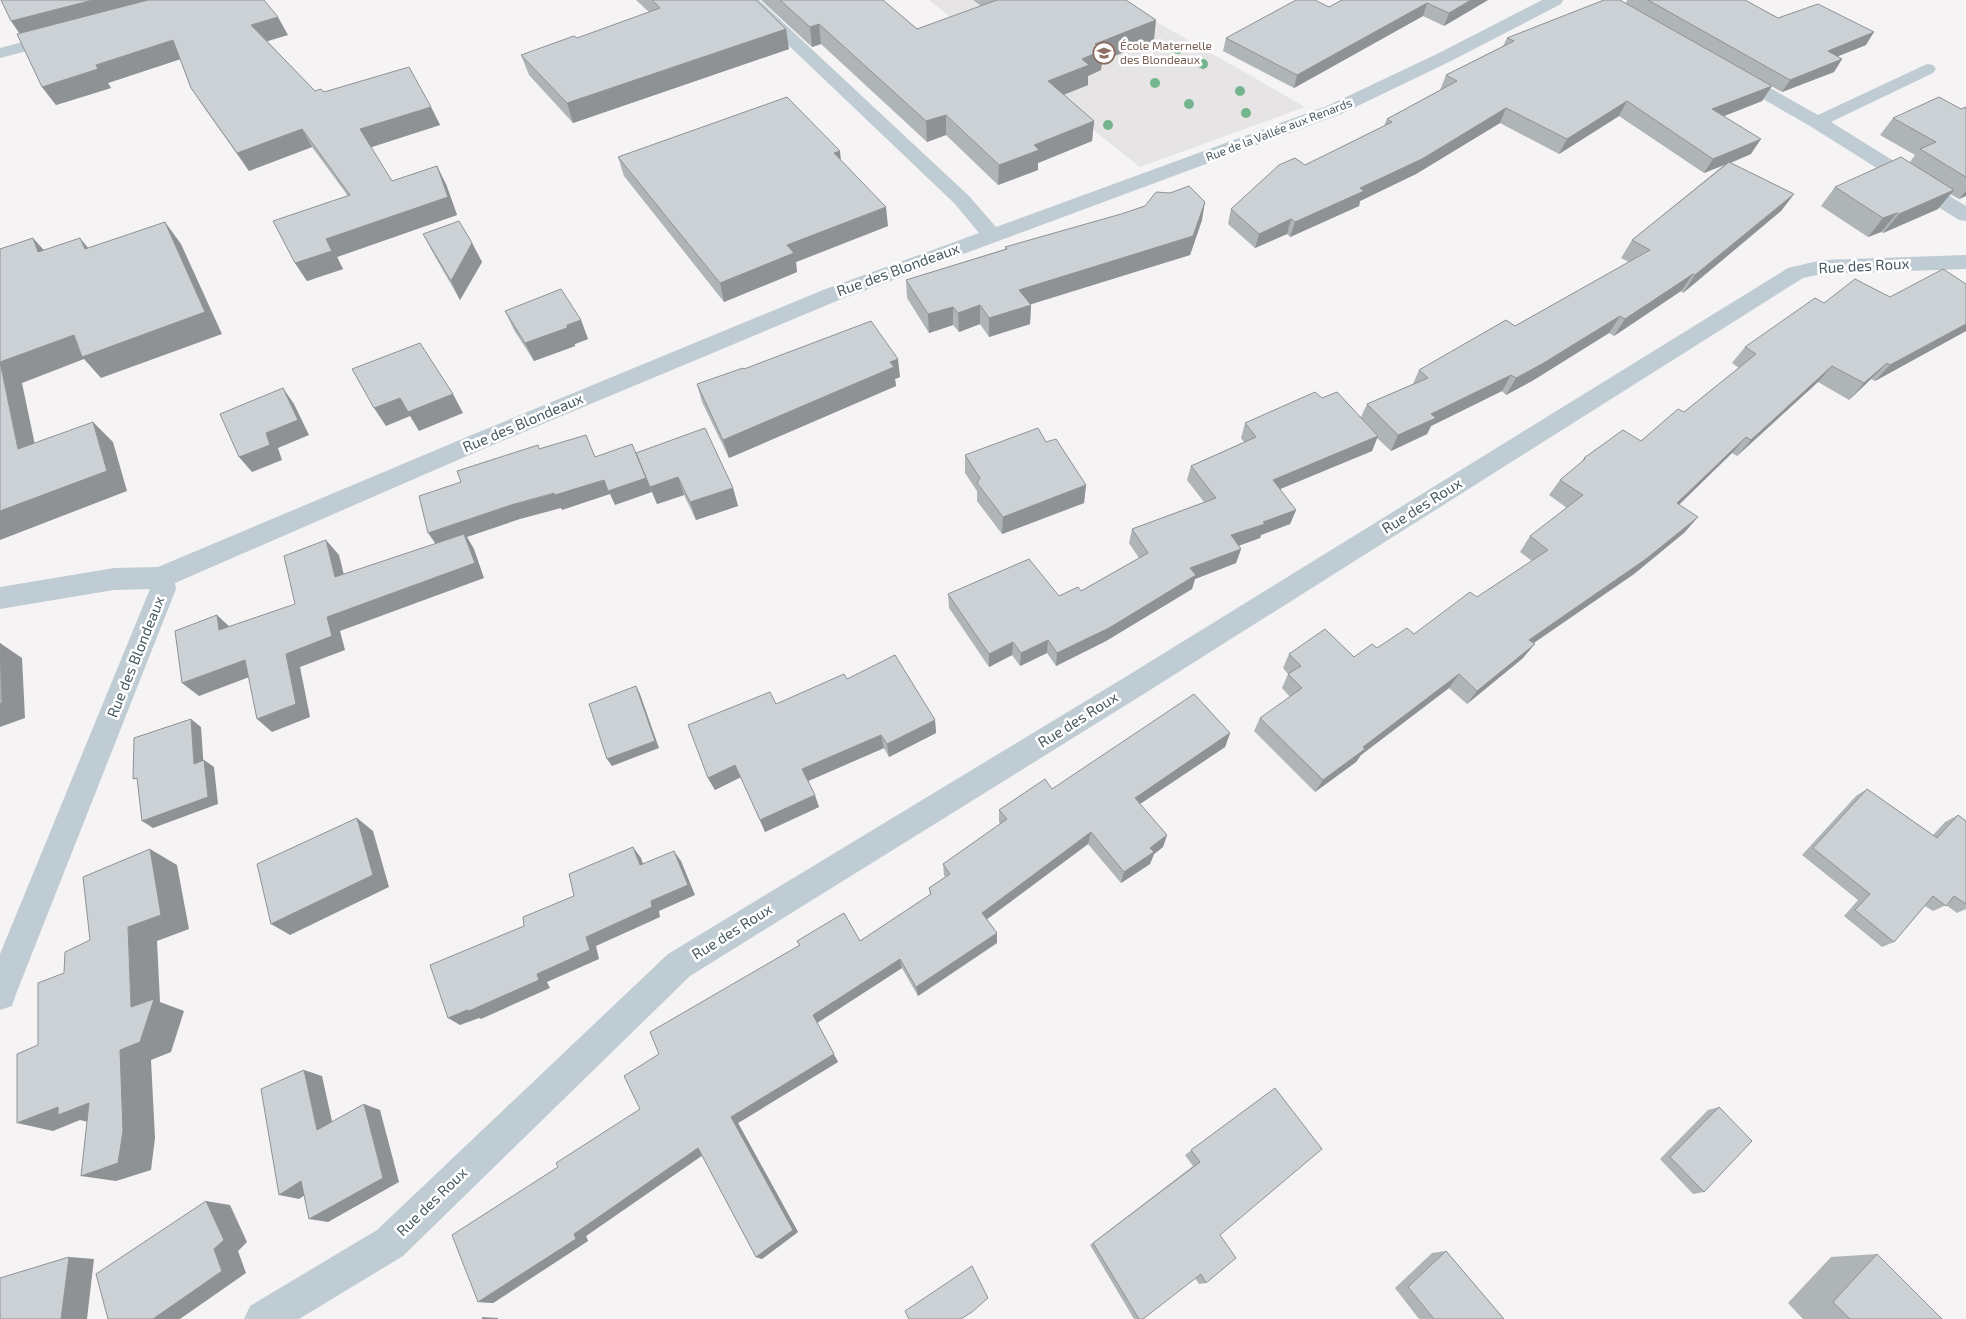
<svg xmlns="http://www.w3.org/2000/svg" width="1966" height="1319" viewBox="0 0 1966 1319" font-family="'Exo 2',sans-serif">
<rect width="100%" height="100%" fill="#f5f3f3"/>
<path fill="#e6e4e5" d="M929,0H1118L1305,107L1140,167Z"/>
<g fill="none" stroke-linecap="round" stroke-linejoin="round">
<path fill="#bfccd3" fill-rule="evenodd" d="M741,0H759L969,196L996,227L1327,106L1437,54L1542,0H1563L1561,4L1449,62L1341,114L839,300L490,446L175,583L176,589L16,994L12,1006L0,1010V954L150,589L114,590L0,609V587L114,568L158,567L474,434L823,290L979,233L955,204Z
M60,32L66,33L69,37L66,41L0,58V48Z
M1927,64L1933,65L1936,69L1933,73L1831,122L1966,206V221L1959,220L1810,126L1728,79L1725,75L1728,71L1734,70L1740,71L1818,115Z
M1966,255V269L1822,274L1803,278L1147,692L690,976L403,1256L299,1319H244L250,1306L377,1230L668,954L1127,676L1788,268L1822,260Z"/>
</g>
<g fill="#75b58d">
<circle cx="1178" cy="49" r="5"/>
<circle cx="1203" cy="64" r="5"/>
<circle cx="1155" cy="83" r="5"/>
<circle cx="1240" cy="91" r="5"/>
<circle cx="1189" cy="104" r="5"/>
<circle cx="1246" cy="113" r="5"/>
<circle cx="1108" cy="125" r="5"/>
</g>
<path fill="#afb4b7" d="M636,0H756L789,49L573,123L529,75L521,55L577,38L649,12Z
M761,0H883L917,29L981,6L973,0H1126L1154,40L1102,61L1101,70L1088,76V85L1064,95L1094,121L1092,141L1038,163V170L998,185L946,135L927,142L821,44L812,47Z
M1342,0H1488L1444,26L1423,16L1294,88L1223,51L1226,38L1329,7Z
M1627,0H1745L1778,18L1866,45L1837,56L1842,59L1834,72L1782,92L1771,86L1762,101L1724,116L1751,154L1731,163L1794,194L1781,211L1683,293L1681,291L1614,336L1609,333L1532,381L1506,395L1502,391L1431,426L1427,434L1391,451L1377,438L1372,451L1280,489L1296,510L1290,524L1261,535L1260,538L1238,546L1241,549L1236,563L1195,579L1192,589L1106,641L1056,666L1047,653L1020,666L1012,655L989,667L949,608L948,594L1059,596L1081,591L1139,558L1129,543L1132,529L1204,502L1187,480L1191,466L1244,442L1241,438L1245,423L1322,398L1361,417L1367,404L1413,384L1419,370L1515,326L1629,262L1621,258L1632,240L1724,165L1704,173L1619,116L1559,154L1500,123L1416,174L1360,201L1359,206L1290,237L1287,234L1255,248L1228,224L1231,209L1305,165L1384,126L1387,119L1440,90L1446,75L1503,46L1507,38L1626,3Z
M288,35L267,41L315,91L324,92L431,107L440,125L370,147L392,181L446,184L457,215L337,257L343,269L307,281L295,263L348,196L312,147L249,171L203,106L191,88L180,59L108,83L111,88L56,105L42,87Z
M1966,107V196L1959,199L1950,194L1938,209L1883,233L1881,232L1868,237L1821,206L1835,187L1910,162L1915,155L1880,135L1893,118L1961,109Z
M618,157L841,161L888,226L796,262L797,272L724,302L624,176Z
M1202,220L1190,255L1030,304L1031,305L1030,324L989,337L980,324L959,332L953,325L929,333L907,298L906,280L1005,249V247Z
M423,234L472,243L482,262L460,300L433,253Z
M1966,284V331L1875,381L1871,379L1849,400L1818,382L1737,456L1732,453L1679,505L1685,532L1634,574L1533,643L1523,658L1467,704L1449,688L1361,755L1356,762L1315,792L1254,731L1260,718L1290,697L1282,688L1288,674L1283,668L1289,654L1354,657L1377,648L1414,634L1477,597L1532,561L1520,552L1530,536L1567,508L1549,495L1560,480L1581,463L1584,458L1641,441L1684,412L1739,368L1732,363L1745,347L1824,303L1890,297Z
M505,311L581,320L588,339L575,344V346L534,361L514,330Z
M744,369L900,377L895,379L896,386L729,458L702,402L697,384Z
M1046,442L1086,485L1084,503L1002,534L977,501V491L965,473V455Z
M636,453L733,488L738,506L696,520L684,495L657,504Z
M847,679L935,720L936,733L889,757L884,748L808,781L819,807L765,832L741,777L715,790L708,778L776,704Z
M1230,733L1225,747L1140,804L1167,835L1163,847L1154,854L1150,864L1121,883L1088,844L987,919L997,943L918,996L902,968L817,1023L838,1062L738,1123L798,1232L762,1259L756,1257L702,1155L586,1236L588,1241L493,1303L478,1302L558,1167L640,1109L659,1054L799,945L797,941H860L930,895L929,888L945,877L944,875L943,864L1000,824L999,822V810L1052,789Z
M1867,789L1933,835L1945,822L1958,815L1966,821V909L1957,913L1946,905L1933,911L1925,906L1894,942L1882,947L1844,916L1858,900L1802,855L1856,796Z
M1275,1088L1220,1235L1206,1283L1199,1284L1195,1278L1143,1319H1134L1090,1245L1193,1166L1185,1155Z
M1719,1107L1704,1192L1693,1194L1660,1159L1708,1110Z
M1446,1251L1504,1319H1419L1395,1288L1432,1253Z
M1877,1254L1942,1319H1803L1788,1303L1831,1257Z"/>
<path fill="#8f9295" d="M93,0H173L24,40L11,21Z
M1471,0H1488L1444,26L1449,13Z
M1427,3L1423,16L1294,88L1297,75Z
M278,17L288,35L261,43L251,25Z
M1156,20L1154,40L1102,61L1101,70L1088,76V85L1047,101L1048,81L1082,59L1095,44Z
M819,24L821,44L812,47L810,27Z
M786,29L789,49L573,123L567,103Z
M1874,32L1866,45L1819,64L1828,51Z
M173,40L184,58L108,83L111,88L56,105L42,87L96,65Z
M1842,59L1834,72L1782,92L1790,80Z
M1772,86L1762,101L1704,124L1712,109Z
M1627,101L1619,116L1559,154L1567,139Z
M431,107L440,125L369,148L360,129Z
M1506,108L1500,123L1416,174L1360,201L1359,206L1290,237L1295,222L1360,188Z
M946,115V135L927,142L926,121Z
M1094,121L1092,141L1038,163V170L998,185L999,165L1034,145Z
M302,129L312,147L249,171L237,153Z
M1761,139L1751,154L1704,173L1713,159Z
M840,151L842,171L834,153Z
M437,166L446,184L457,215L337,257L343,269L307,281L295,263L326,239Z
M1954,190L1938,209L1883,233L1899,214Z
M1966,191V196L1959,199Z
M1794,194L1781,211L1683,293L1695,275Z
M1205,202L1202,220L1190,255L1019,308V290Z
M886,207L888,226L796,262L797,272L724,302L720,283L787,245Z
M1897,213L1881,232L1868,237L1883,218Z
M1291,219L1287,234L1255,248L1259,234Z
M165,222L181,244L222,334L101,378L84,359L22,383L40,469L18,449L0,362Z
M33,238L52,259L38,252Z
M80,238L98,260L85,249Z
M472,243L482,262L460,300L451,281Z
M1693,274L1681,291L1614,336L1625,319Z
M980,305V324L959,332L958,313Z
M1031,305L1030,324L989,337V318Z
M953,307V325L929,333L928,314Z
M1620,316L1609,333L1532,381L1506,395L1516,378Z
M581,320L588,339L575,344V346L534,361L525,343Z
M1966,324V331L1875,381L1890,365Z
M898,359L900,377L895,379L896,386L729,458L723,440L890,362Z
M1887,363L1871,379L1849,400L1864,383Z
M1832,366L1818,382L1737,456L1751,440Z
M1511,375L1502,391L1431,426L1427,434L1391,451L1398,435L1431,414Z
M283,388L294,404L309,435L278,448L282,460L252,472L239,457L266,433Z
M453,394L463,413L419,431L410,416L386,426L374,408L400,398Z
M93,422L113,442L127,491L0,540V511Z
M1378,436L1372,451L1268,494L1273,480Z
M1746,437L1732,453L1664,519L1677,503Z
M678,477L684,495L657,504L650,487Z
M646,478L652,492L615,505L610,494L562,510L561,508L520,519L467,537L474,549L484,578L340,631L345,650L300,667L310,717L272,732L257,719L286,654L327,617L438,547L428,533L511,505L604,480Z
M1086,485L1084,503L1002,534L1003,517Z
M733,488L738,506L696,520L690,502Z
M1296,510L1290,524L1261,535L1260,538L1227,550L1231,535L1263,522Z
M1698,517L1685,532L1634,574L1518,654L1529,640Z
M326,540L339,555L348,591L335,577Z
M1241,549L1236,563L1195,579L1192,589L1106,641L1056,666L1057,653L1190,568Z
M217,615L232,629L219,630Z
M1048,640L1047,653L1020,666L1021,653Z
M1013,642L1012,655L989,667V654Z
M0,643L22,658L25,718L0,727Z
M1535,644L1523,658L1467,704L1477,691Z
M245,660L260,673L199,696L182,683Z
M1459,674L1449,688L1361,755L1356,762L1315,792L1323,780L1363,747Z
M636,686L640,694L659,748L612,766L607,759Z
M191,719L201,727L204,771L194,764Z
M935,720L936,733L889,757L887,744Z
M1230,733L1225,747L1131,810L1135,798Z
M881,735L884,748L806,782L802,769Z
M204,760L214,767L218,804L153,828L142,821Z
M735,765L741,777L715,790L708,778Z
M815,795L819,807L765,832L760,820Z
M357,818L373,831L389,887L290,935L271,924Z
M1091,832L1088,844L982,923V913Z
M1167,835L1163,847L1154,854L1150,864L1121,883L1124,872L1150,848Z
M633,847L641,858L647,875L640,865Z
M150,849L177,865L189,929L157,941L160,1002L184,1011L171,1052L151,1060L155,1138L151,1170L116,1181L81,1176L120,1050L131,1007L128,927Z
M674,851L681,861L695,895L659,911L660,917L596,946L599,959L547,982L550,988L481,1019L479,1018L460,1025L448,1018L537,974L586,937L651,901Z
M997,933V943L918,996L916,987Z
M900,959L902,968L817,1023L838,1062L738,1123L798,1232L762,1259L756,1257L731,1117L813,1015Z
M304,1070L322,1076L335,1135L317,1130Z
M89,1103L93,1123L80,1120L53,1131L17,1123L58,1107Z
M364,1104L380,1110L399,1182L328,1222L309,1219Z
M698,1148L706,1153L586,1236L588,1241L493,1303L478,1302L574,1234Z
M301,1181L320,1185L299,1199L279,1195Z
M206,1201L230,1205L247,1242L238,1251L246,1273L180,1319H153L214,1249Z
M69,1257L94,1259L87,1319H61Z
M482,1317L498,1318V1319H482Z"/>
<path fill="#ccd1d5" stroke="#8f9295" d="M1,0H93L11,21Z
M148,0H264L278,17L251,25L315,91L321,89L324,92L409,67L431,107L360,129L392,181L437,166L448,197L326,239L332,251L295,263L273,221L350,195L302,129L237,153L191,88L173,40L96,65L98,69L42,87L17,34Z
M652,0H756L786,29L567,103L521,55L574,36L577,38L660,8Z
M780,0H883L917,29L997,0H1126L1156,20L1095,44L1103,50L1082,59L1089,65L1048,81L1094,121L1034,145L1039,150L999,165L946,115L926,121L819,24L810,27Z
M1296,0H1315L1329,7L1342,0H1471L1449,13L1427,3L1297,75L1226,38Z
M1604,0H1620L1772,86L1712,109L1761,139L1713,159L1627,101L1567,139L1506,108L1422,159L1360,188L1364,191L1295,222L1291,219L1259,234L1231,209L1279,165L1295,158L1305,165L1392,122L1387,119L1457,81L1446,75L1514,41L1507,38Z
M1648,0H1745L1778,18L1818,4L1874,32L1828,51L1842,59L1790,80Z
M787,97L840,151L834,153L886,207L787,245L794,253L720,283L618,157Z
M1939,97L1961,109L1966,107V177L1920,149L1936,142L1893,118Z
M1901,157L1954,190L1899,214L1897,213L1883,218L1835,187Z
M1729,162L1794,194L1695,275L1693,274L1625,319L1620,316L1542,364L1516,378L1511,375L1431,414L1436,418L1398,435L1367,404L1428,378L1419,370L1506,320L1515,326L1650,250L1632,240Z
M1189,186L1205,202L1193,236L1019,290L1031,305L989,318L980,305L958,313L953,307L928,314L906,280L1007,249L1005,247L1121,214L1145,206L1156,192L1170,193Z
M459,221L472,243L451,281L423,234Z
M165,222L205,312L82,357L74,335L0,362L18,449L93,422L107,471L0,511V249L33,238L38,252L80,238L85,249Z
M1943,269L1966,284V324L1890,365L1887,363L1864,383L1832,366L1751,440L1746,437L1677,503L1698,517L1646,559L1529,640L1535,644L1477,691L1459,674L1363,747L1365,749L1323,780L1260,718L1302,688L1288,674L1301,666L1289,654L1325,629L1354,657L1372,644L1377,648L1407,628L1414,634L1470,592L1477,597L1548,550L1530,536L1583,495L1560,480L1585,459L1584,458L1623,430L1641,441L1678,409L1684,412L1756,354L1745,347L1815,298L1824,303L1855,279L1890,297Z
M561,289L581,320L567,325V328L525,343L505,311Z
M871,321L898,359L890,362L894,367L723,440L697,384L743,368L744,369Z
M420,343L453,394L408,412L400,398L374,408L352,369Z
M283,388L298,420L266,433L270,445L239,457L220,414Z
M1315,392L1322,398L1337,392L1378,436L1273,480L1296,510L1263,522L1265,524L1231,535L1241,549L1190,568L1196,575L1109,628L1057,653L1048,640L1021,653L1013,642L989,654L948,594L1029,559L1059,596L1078,587L1081,591L1148,553L1132,529L1216,498L1191,466L1256,437L1245,423Z
M705,428L733,488L690,502L678,477L650,487L636,453Z
M1038,428L1046,442L1056,439L1086,485L1003,517L977,483L980,478L965,455Z
M586,435L595,457L632,444L646,478L608,491L604,480L555,495L554,493L511,505L428,533L419,496L461,482L457,471L538,445L539,449Z
M464,534L475,563L327,617L332,636L286,654L296,704L257,719L245,660L182,683L175,631L217,615L219,630L295,604L284,556L326,540L335,577Z
M0,643L2,703L0,704Z
M895,655L935,720L887,744L881,735L802,769L815,795L760,820L735,765L708,778L688,725L770,692L776,704L844,674L847,679Z
M636,686L655,741L607,759L589,704Z
M1194,694L1230,733L1135,798L1167,835L1150,848L1154,852L1124,872L1091,832L982,913L997,933L916,987L900,959L813,1015L834,1054L731,1117L793,1230L756,1257L698,1148L574,1234L576,1239L478,1302L452,1235L558,1167L556,1163L640,1109L624,1076L659,1054L650,1032L800,945L797,941L844,913L860,941L931,894L929,888L950,874L943,864L1007,819L999,810L1045,779L1052,789Z
M191,719L194,764L204,760L208,797L142,821L137,778L133,779L134,738Z
M1867,789L1937,838L1958,815L1966,821V904L1954,896L1946,906L1933,896L1894,942L1855,910L1870,894L1813,848Z
M357,818L373,875L271,924L257,864Z
M633,847L640,865L674,851L688,885L651,901L652,907L586,937L590,950L537,974L539,980L469,1011L467,1010L448,1018L430,965L524,926L523,917L574,896L569,874Z
M150,849L161,915L128,927L131,1007L154,999L140,1042L120,1050L123,1131L118,1163L81,1176L89,1103L58,1115V1107L17,1123V1054L38,1045V983L64,973L65,952L90,940L83,877Z
M304,1070L317,1130L364,1104L383,1178L309,1219L301,1181L279,1195L261,1089Z
M1275,1088L1322,1149L1220,1235L1236,1258L1206,1283L1201,1274L1143,1319H1139L1093,1243L1200,1162L1191,1150Z
M1719,1107L1752,1141L1704,1192L1670,1157Z
M206,1201L224,1240L214,1249L222,1271L153,1319H108L96,1274Z
M1446,1251L1504,1319H1434L1408,1287Z
M1877,1254L1942,1319H1850L1833,1302Z
M69,1257L61,1319H0V1278Z
M972,1266L988,1298L972,1312L961,1319H909L905,1311Z"/>
<defs>
<g id="school-ring" transform="scale(1.125)"><circle r="9.5" fill="#fff" stroke="#8d6e63" stroke-width="1.5"/><path d="M0-5L7-2L0 1L-7-2ZM-4 1L0 2.5L4 1V4Q0 6-4 4Z" fill="#8d6e63"/></g>
</defs>
<g fill-rule="evenodd">
<use href="#school-ring" x="1104" y="53"/>
</g>
<g text-anchor="middle" stroke-width="5" stroke-linejoin="round" paint-order="stroke">
<g font-size="12" fill="#785e54" stroke="#fff" text-anchor="start">
<text x="1120" y="50">École Maternelle<tspan x="1120" dy="14">des Blondeaux</tspan></text>
</g>
<g font-size="12" fill="#485a63" stroke="#fff">
<text transform="translate(1279 130) rotate(-21)" y="4">Rue de la Vallée aux Renards</text>
</g>
<g font-size="15" fill="#485a63" stroke="#fff">
<text transform="translate(1864 266) rotate(-3)" y="5">Rue des Roux</text>
<text transform="translate(898 270) rotate(-20)" y="5">Rue des Blondeaux</text>
<text transform="translate(523 423) rotate(-23)" y="5">Rue des Blondeaux</text>
<text transform="translate(1422 506) rotate(-32)" y="5">Rue des Roux</text>
<text transform="translate(136 657) rotate(-68)" y="5">Rue des Blondeaux</text>
<text transform="translate(1078 720) rotate(-32)" y="5">Rue des Roux</text>
<text transform="translate(732 932) rotate(-32)" y="5">Rue des Roux</text>
<text transform="translate(432 1202) rotate(-44)" y="5">Rue des Roux</text>
</g>
</g>
</svg>
